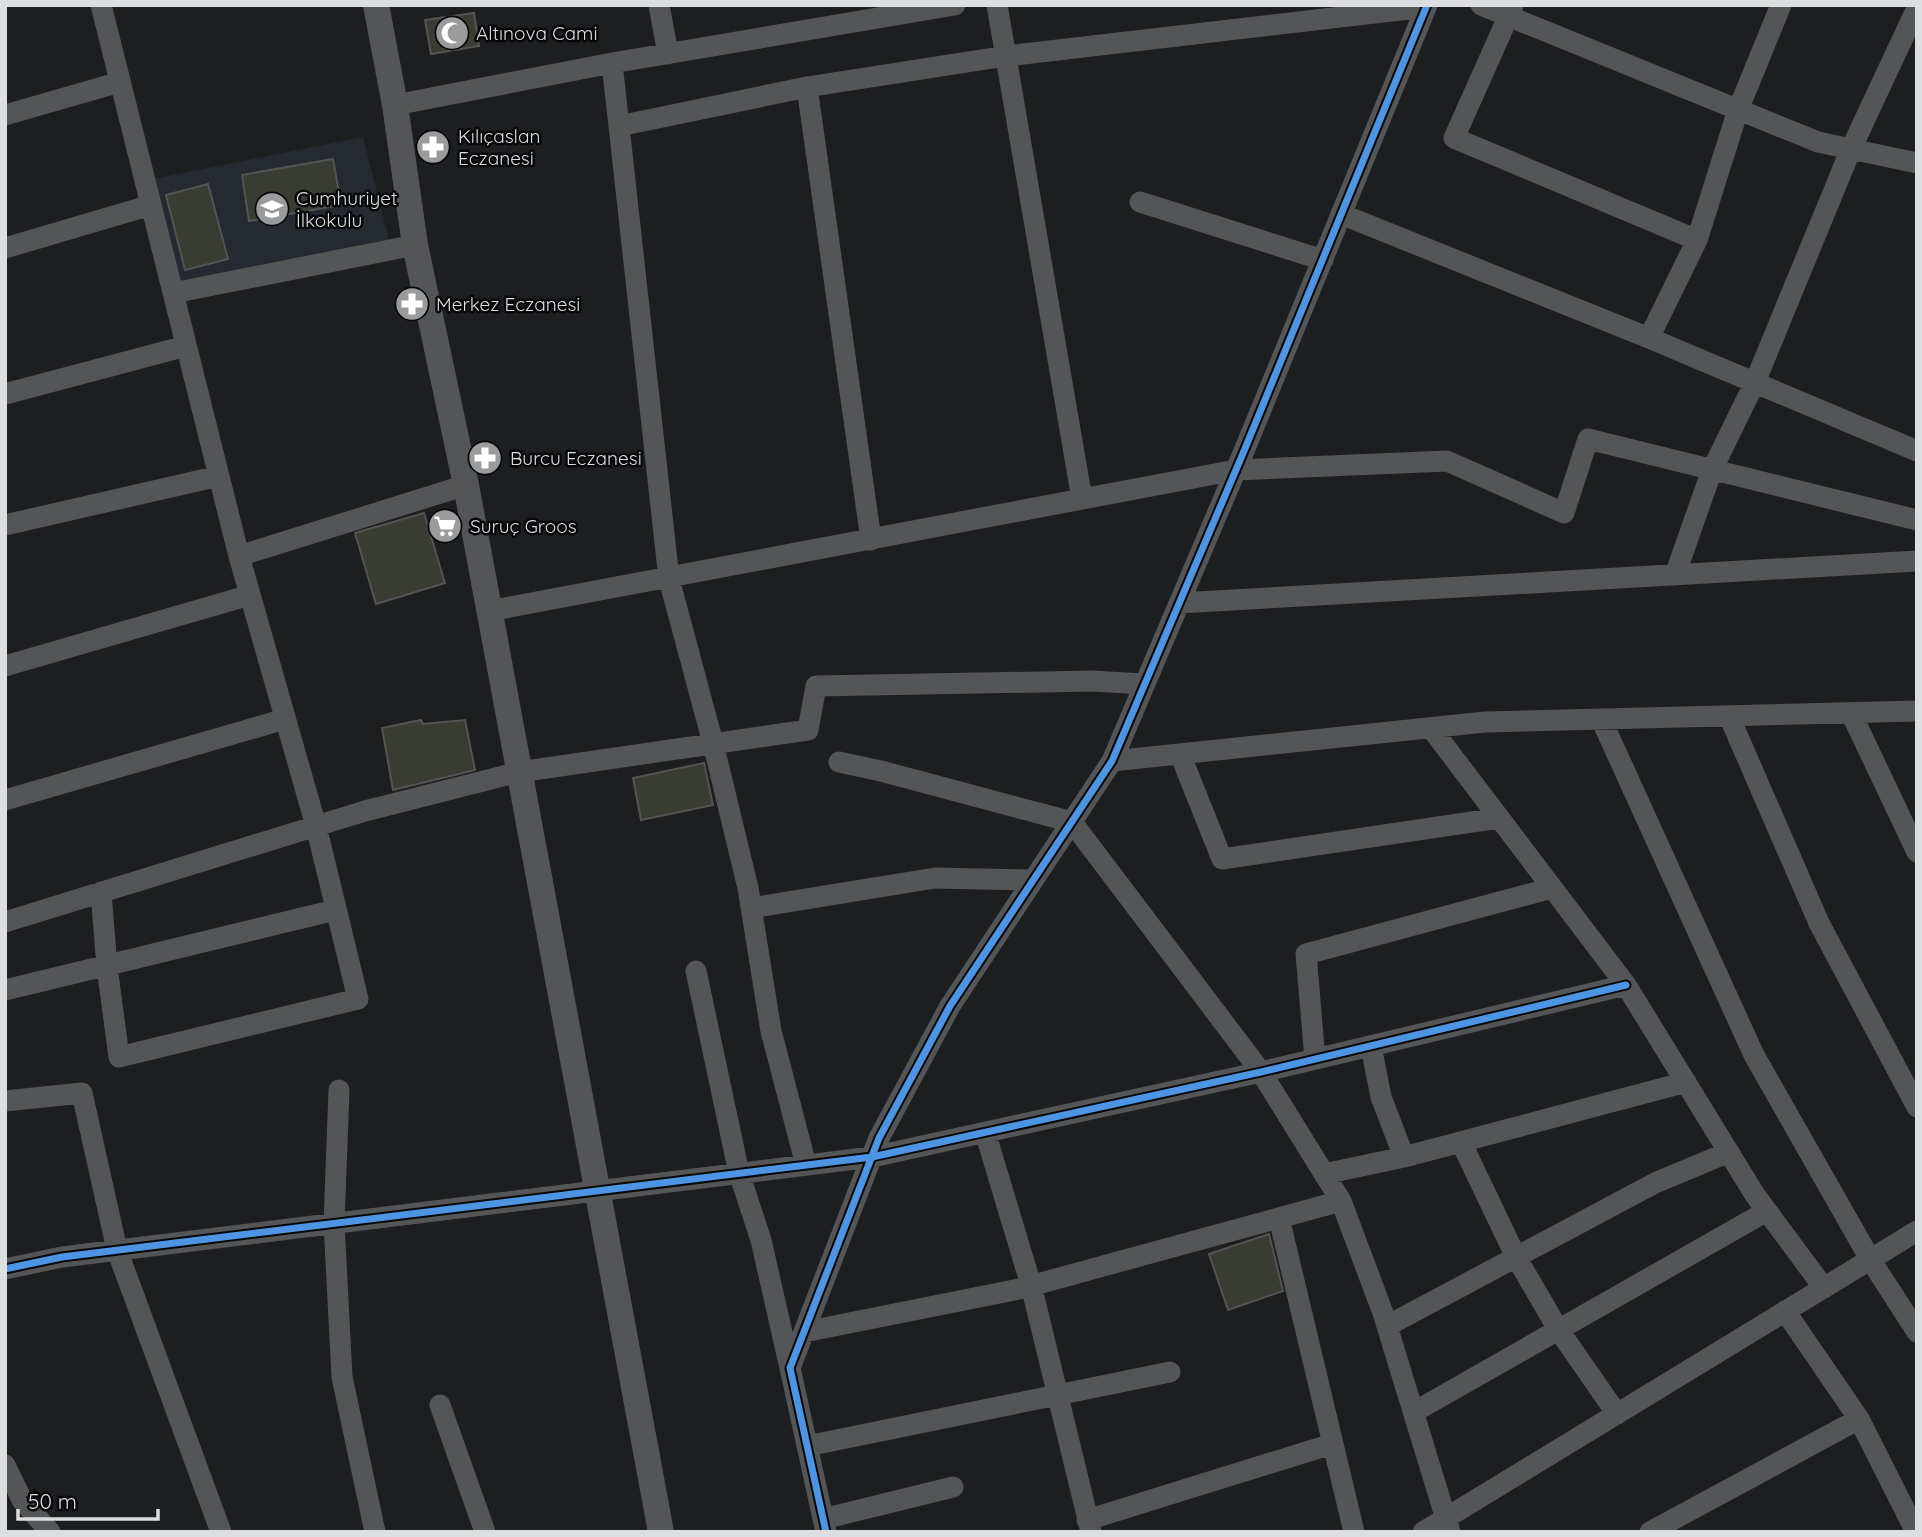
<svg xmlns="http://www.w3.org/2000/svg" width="1922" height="1537" viewBox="0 0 1922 1537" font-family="Quicksand,sans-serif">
<rect width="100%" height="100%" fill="#1d1e20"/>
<path fill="#252a30" d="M363,137L389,240L182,284L153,179Z"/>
<path fill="#393c32" stroke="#535454" stroke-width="2" d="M474,13L479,46L431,54L425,20Z
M333,159L341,205L249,221L242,175Z
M208,184L228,259L185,270L166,195Z
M424,513L445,583L376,604L355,533Z
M421,720L423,724L465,720L475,770L393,790L382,728Z
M704,763L713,805L641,820L633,778Z
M1269,1234L1283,1291L1228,1310L1209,1254Z"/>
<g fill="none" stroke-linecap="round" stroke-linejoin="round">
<path stroke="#545556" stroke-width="21" d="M101,5L239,556L316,826L358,999L119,1057L107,967L101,892
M659,5L668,54
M997,5L1082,499
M1481,5L1818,142L1917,163
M1513,6L1454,138L1697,240
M612,63L669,579L713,743L748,888L771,1031L806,1165
M807,87L871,540
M395,105L612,63L955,5
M5,115L120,82
M619,126L807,87L1006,56L1426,7
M1140,202L1323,260
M1341,214L1649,338L1917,451
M5,248L151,205
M173,293L415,245
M1649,338L1697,240L1738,110L1781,5
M5,394L186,346
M5,525L219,476
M239,556L466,485
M1675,575L1712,470L1755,382L1851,149L1917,8
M1179,603L1917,561
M489,611L1236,470L1447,461L1564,513L1588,439L1917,520
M5,666L250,595
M1851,713L1917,852
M1729,716L1819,923L1917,1107
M1601,719L1754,1055L1870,1259L1917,1332
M1431,728L1626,985L1755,1195L1824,1288
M1180,754L1222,859L1499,818
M1112,761L1485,722L1917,711
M839,762L881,771L1072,822L1261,1072L1341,1201L1383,1313L1450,1532
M5,800L285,719
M751,908L935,878L1033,880
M5,922L365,811L519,772L808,730L816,686L1092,681L1144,684
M696,971L739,1173L761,1240L790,1368
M5,990L335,910
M1371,1046L1381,1097L1404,1157
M1315,1059L1306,954L1552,888
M339,1090L334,1223L342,1377L375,1532
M5,1101L82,1093L117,1250L221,1532
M985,1132L1031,1285L1091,1532
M1461,1142L1516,1257L1558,1329L1617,1414
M1324,1174L1404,1157L1686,1082
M1279,1218L1354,1532
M5,1269L62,1257L872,1157L1261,1072L1626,985
M1785,1311L1859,1419L1916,1532
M1387,1326L1655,1183L1729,1152
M804,1332L1019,1289L1341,1201
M440,1405L485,1532
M1414,1412L1767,1211
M807,1446L1170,1372
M5,1465L22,1500L50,1532
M823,1519L953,1487
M1087,1520L1332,1444
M826,1532L790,1368L879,1138L950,1006L1112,761L1244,451L1427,5
M1423,1532L1917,1231
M1650,1532L1859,1419"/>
<path stroke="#545557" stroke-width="26" d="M376,5L395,105L415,245L466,485L661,1532"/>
<g stroke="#070809" stroke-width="11">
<path id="cycleway" d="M5,1269L62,1257L872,1157L1261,1072L1626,985
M826,1532L790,1368L879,1138L950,1006L1112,761L1244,451L1427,5"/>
</g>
<use href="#cycleway" stroke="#4d94e3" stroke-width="7"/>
</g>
<defs>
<g id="mosque-disc" transform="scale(1.75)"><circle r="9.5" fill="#9a9b9d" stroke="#070809"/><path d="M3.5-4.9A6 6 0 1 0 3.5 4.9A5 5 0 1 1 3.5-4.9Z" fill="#fff"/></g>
<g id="pharmacy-disc" transform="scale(1.75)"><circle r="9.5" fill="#9a9b9d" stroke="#070809"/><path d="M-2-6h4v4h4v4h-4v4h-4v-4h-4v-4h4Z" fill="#fff"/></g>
<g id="school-disc" transform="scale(1.75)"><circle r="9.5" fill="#9a9b9d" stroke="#070809"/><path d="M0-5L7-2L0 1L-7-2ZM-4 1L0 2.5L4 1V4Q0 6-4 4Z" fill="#fff"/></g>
<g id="supermarket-disc" transform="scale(1.75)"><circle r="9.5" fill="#9a9b9d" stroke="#070809"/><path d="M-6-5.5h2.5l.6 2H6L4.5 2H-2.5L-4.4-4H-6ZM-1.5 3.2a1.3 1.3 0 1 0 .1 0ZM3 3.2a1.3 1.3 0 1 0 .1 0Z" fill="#fff"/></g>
</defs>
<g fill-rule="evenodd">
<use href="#mosque-disc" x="452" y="33"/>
<use href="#pharmacy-disc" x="433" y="147"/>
<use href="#school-disc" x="272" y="209"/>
<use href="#pharmacy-disc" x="412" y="304"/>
<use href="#pharmacy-disc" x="485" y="458"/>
<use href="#supermarket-disc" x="445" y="526"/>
</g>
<g text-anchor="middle" stroke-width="5" stroke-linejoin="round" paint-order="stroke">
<g font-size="19" fill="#dddee0" stroke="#070809" text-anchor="start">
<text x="476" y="40">Altınova Cami</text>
<text x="458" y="143">Kılıçaslan<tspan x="458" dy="22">Eczanesi</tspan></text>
<text x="296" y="205">Cumhuriyet<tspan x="296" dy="22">İlkokulu</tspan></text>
<text x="436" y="311">Merkez Eczanesi</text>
<text x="510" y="465">Burcu Eczanesi</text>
<text x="470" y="533">Suruç Groos</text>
</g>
</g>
<rect width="1922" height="1537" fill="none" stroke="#dddee0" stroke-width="14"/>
<path d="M18 1509v10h140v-10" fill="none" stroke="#dddee0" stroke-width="3.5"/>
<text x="28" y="1509" font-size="21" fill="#dddee0" stroke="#070809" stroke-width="5" paint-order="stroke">50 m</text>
</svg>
